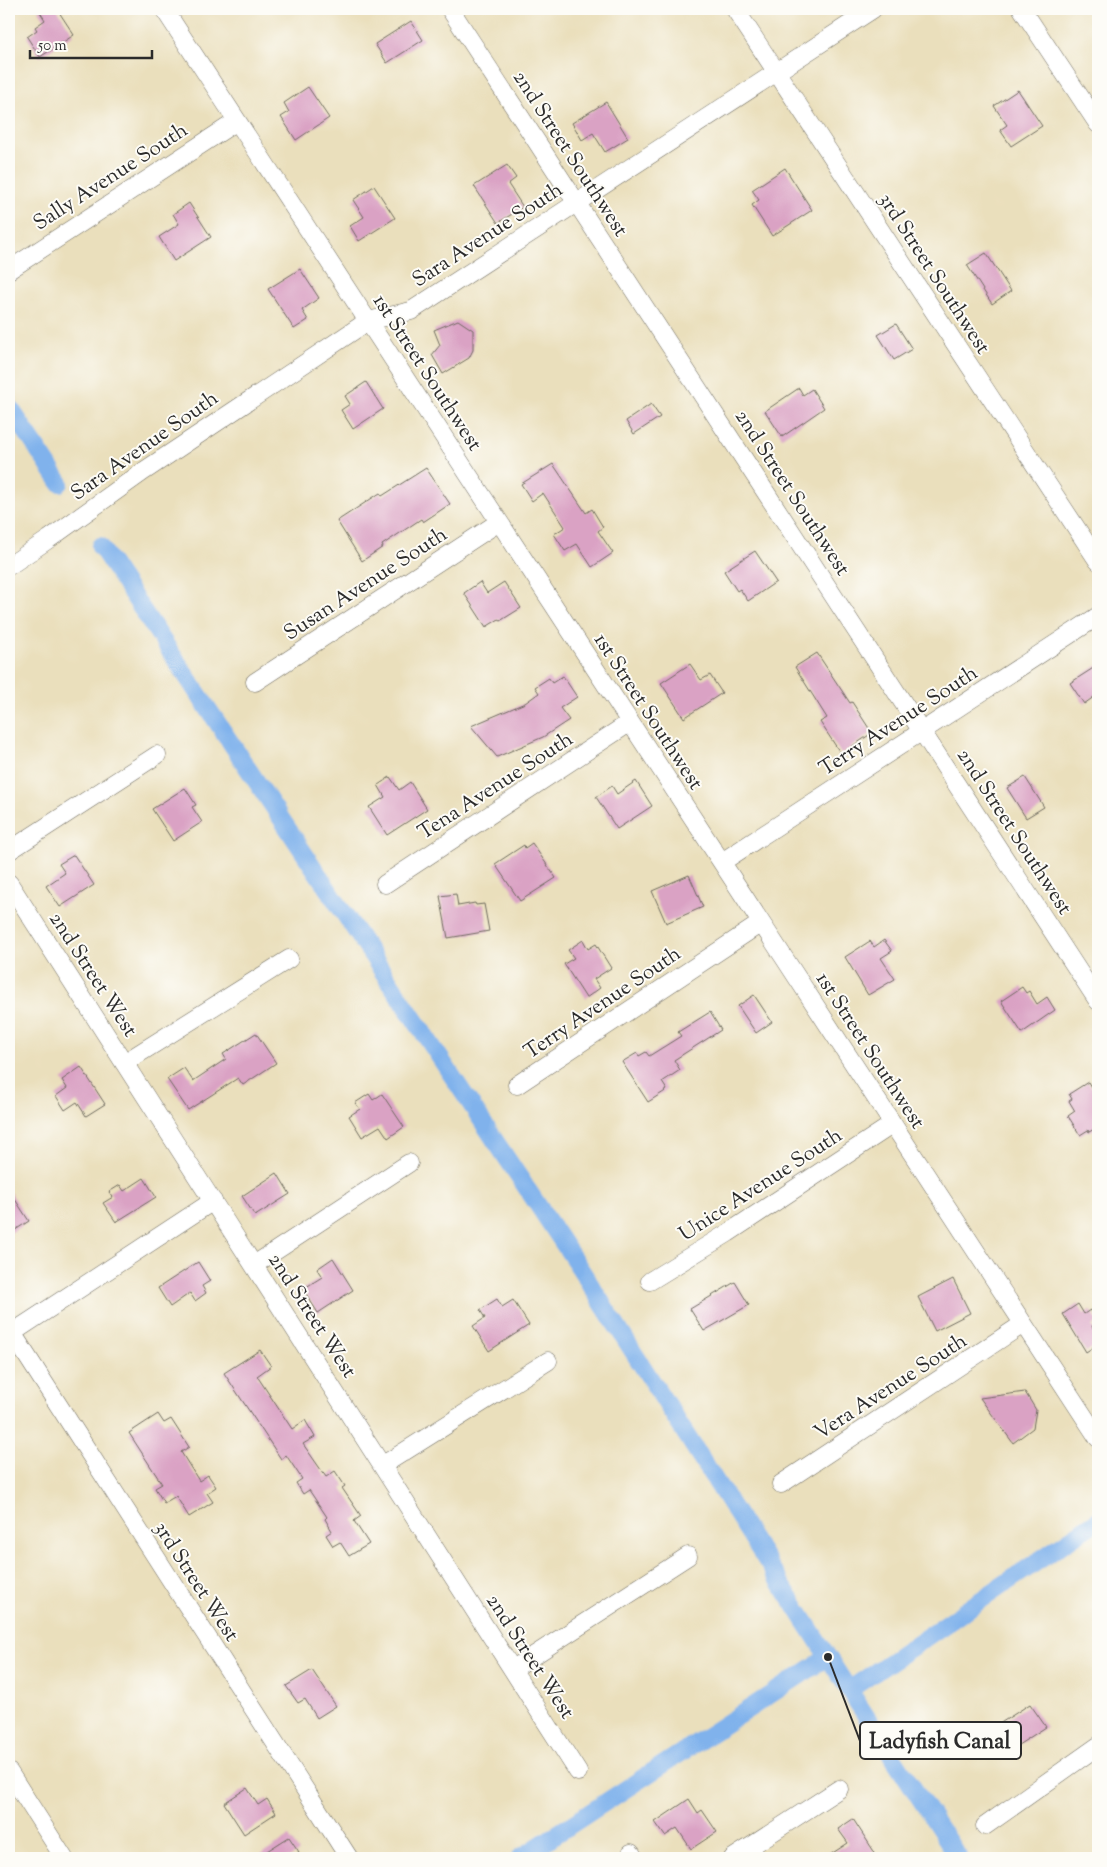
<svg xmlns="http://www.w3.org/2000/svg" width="1107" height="1867" viewBox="0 0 1107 1867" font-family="'Sorts Mill Goudy',serif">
<rect width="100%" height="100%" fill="#fdfcf7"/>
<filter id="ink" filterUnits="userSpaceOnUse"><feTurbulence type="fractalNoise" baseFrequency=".02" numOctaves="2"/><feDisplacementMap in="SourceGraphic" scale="10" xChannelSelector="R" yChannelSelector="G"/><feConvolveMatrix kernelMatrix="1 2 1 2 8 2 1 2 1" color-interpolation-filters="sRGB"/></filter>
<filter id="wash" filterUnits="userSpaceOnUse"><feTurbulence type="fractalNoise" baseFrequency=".0096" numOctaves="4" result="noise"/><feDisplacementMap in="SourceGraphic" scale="20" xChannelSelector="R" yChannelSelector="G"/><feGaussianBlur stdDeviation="1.12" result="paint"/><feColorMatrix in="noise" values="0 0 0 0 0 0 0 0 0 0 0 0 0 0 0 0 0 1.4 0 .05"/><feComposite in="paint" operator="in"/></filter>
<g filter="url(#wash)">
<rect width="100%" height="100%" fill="#eadfbc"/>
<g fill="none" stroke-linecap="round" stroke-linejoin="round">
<path stroke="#80b2ec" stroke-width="18" d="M9,406L60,483
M100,546L581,1270L849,1690L959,1858
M849,1690L1098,1520
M520,1858L828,1657"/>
</g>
<g id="blocks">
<path fill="#daa2c4" d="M38,9H57L74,35L40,57L27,37L37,30L35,27L45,20Z
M411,21L423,40L387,63L375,44Z
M308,87L329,118L296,140L281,117L289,112L284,103Z
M1018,90L1042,126L1011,146L1000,130L1007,125L994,106Z
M606,102L628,138L605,152L593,133L582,140L572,123Z
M507,165L516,178L508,184L523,207L498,223L474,186Z
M785,168L812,210L772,236L752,205L759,200L752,190Z
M374,186L395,218L359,241L350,226L364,217L353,200Z
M189,203L211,237L174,261L159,237L179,224L173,214Z
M986,253L1011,291L992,304L967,265Z
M300,269L319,298L302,310L308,320L294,329L268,289Z
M458,320L473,330V350L469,358L443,374L432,355L440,345L434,330Z
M896,324L912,349L894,360L878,335Z
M366,382L383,409L353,429L341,410L350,404L345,396Z
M799,388L803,395L812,389L824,408L782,437L765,411Z
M651,404L660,417L634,434L626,421Z
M553,464L586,513L592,509L603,527L598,531L613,553L592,567L577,544L565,551L554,534L565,527L543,493L532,501L521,484Z
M426,468L450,504L423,522L421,519L382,545L383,547L362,561L337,521L380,493L382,496Z
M755,551L776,582L748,601L740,589L737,591L724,571Z
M480,582L487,593L504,582L521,608L500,621L499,619L486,627L464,593Z
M817,653L850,703L852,702L872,733L841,754L820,722L827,718L795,667Z
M690,664L701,680L710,675L722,693L684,718L661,683Z
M1098,665V694L1084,704L1070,683Z
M563,676L577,697L560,708L569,720L543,737L497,757L471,726L525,703L539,693L535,687L549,678L552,683Z
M390,777L399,790L410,782L427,809L387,835L369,807L385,797L378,785Z
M1025,777L1044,807L1026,818L1007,788Z
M636,781L652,806L617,829L596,797L612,786L617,794Z
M185,788L196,805L192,807L202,822L173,841L152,809Z
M532,843L556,878L520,901L495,864L524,845L525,848Z
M74,855L94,885L60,907L46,886L65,873L59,864Z
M689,875L703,907L666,923L652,891Z
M456,894L458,906L475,903L476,905L484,904L489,931L448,938L440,896Z
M583,940L588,949L596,944L611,968L594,979L600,988L586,998L564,964L574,958L568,950Z
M884,940L892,951L881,958L895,979L868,995L845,957L870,941L874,947Z
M1022,987L1026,993L1029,991L1037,1004L1047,997L1055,1010L1022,1033L1001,1001Z
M754,995L772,1022L756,1033L738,1006Z
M710,1012L721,1030L674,1060L680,1070L662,1082L667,1090L648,1102L622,1062L637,1053L639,1056L646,1052L649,1056L681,1036L678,1032Z
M256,1033L276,1063L243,1085L238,1078L188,1110L167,1079L184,1068L193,1081L226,1059L223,1054Z
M81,1067L105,1104L86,1116L77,1102L65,1110L56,1096L67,1088L62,1080Z
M1088,1082L1091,1087L1094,1085L1098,1093V1127L1089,1132L1088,1130L1080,1135L1068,1116L1075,1111L1069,1101L1072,1099L1069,1094Z
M369,1094L373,1100L382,1094L404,1127L388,1138L380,1126L362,1137L349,1116L360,1109L355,1103Z
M277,1173L290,1194L255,1216L242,1196Z
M144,1178L156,1197L116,1222L103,1203L113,1197L109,1192L120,1185L124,1191Z
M9,1190L29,1221L9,1234Z
M333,1258L353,1290L318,1313L303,1289L322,1277L317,1269Z
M198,1262L210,1281L202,1286L206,1293L195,1301L190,1293L170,1307L158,1288Z
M953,1279L970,1313L935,1331L918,1297Z
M735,1282L749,1305L704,1331L690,1309Z
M497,1299L502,1307L513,1300L529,1325L489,1351L473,1326L485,1318L480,1310Z
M1078,1304L1084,1314L1090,1310L1098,1322L1092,1326L1098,1336V1344L1086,1352L1063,1314Z
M260,1350L271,1366L257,1376L292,1429L305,1420L315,1437L303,1444L326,1477L335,1471L345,1486L342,1488L361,1516L354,1521L369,1544L349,1556L340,1542L333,1546L326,1535L332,1531L325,1519L327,1517L309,1490L303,1494L296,1483L302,1479L286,1455L281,1459L224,1373Z
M1025,1392L1036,1410L1033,1428L1013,1443L980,1398Z
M158,1414L164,1423L171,1419L189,1447L181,1452L199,1481L208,1475L216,1487L207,1493L213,1502L189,1517L176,1496L164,1503L155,1488L162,1484L129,1433Z
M312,1670L336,1706L317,1718L305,1699L298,1703L286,1686Z
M1030,1704L1046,1727L1012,1749L996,1726Z
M247,1788L258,1805L267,1799L276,1813L244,1834L224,1803Z
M689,1799L698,1813L702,1810L717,1832L691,1849L677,1828L665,1836L655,1822Z
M853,1819L875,1853L866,1858H825L848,1843L838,1829Z
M289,1837L299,1852L289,1858H256Z"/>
</g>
</g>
<g filter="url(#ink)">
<use href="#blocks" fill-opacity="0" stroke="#6e6a5e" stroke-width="1"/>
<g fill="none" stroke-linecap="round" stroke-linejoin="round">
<g stroke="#6e6a5e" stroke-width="19">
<path id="minor" d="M164,9L1098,1438
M450,9L1098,1001
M735,9L1098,561
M1022,9L1098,124
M9,270L237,121
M9,566L49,539L144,471L368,321L411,311L873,9
M255,682L499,522
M9,851L157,755
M722,862L1098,616
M9,883L578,1772
M385,884L629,723
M124,1063L289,959
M517,1085L761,923
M254,1265L409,1163
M650,1281L728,1233L893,1124
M9,1328L349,1858
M9,1335L213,1201
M383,1465L548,1361
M781,1484L1023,1324
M513,1669L688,1556
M9,1772L64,1858
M985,1826L1098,1746
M631,1853L634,1858
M733,1858L839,1789"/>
</g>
<use href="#minor" stroke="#fff" stroke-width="18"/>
</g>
</g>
<g text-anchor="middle" stroke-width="4" stroke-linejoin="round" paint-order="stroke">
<g font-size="21" fill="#2b2b2b" stroke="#fdfcf7">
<text transform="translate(571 153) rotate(57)" y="7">2nd Street Southwest</text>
<text transform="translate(110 176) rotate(-33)" y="7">Sally Avenue South</text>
<text transform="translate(487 234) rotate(-33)" y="7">Sara Avenue South</text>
<text transform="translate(935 273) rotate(57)" y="7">3rd Street Southwest</text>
<text transform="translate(428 372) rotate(57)" y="7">1st Street Southwest</text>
<text transform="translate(144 445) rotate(-35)" y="7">Sara Avenue South</text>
<text transform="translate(793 492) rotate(57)" y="7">2nd Street Southwest</text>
<text transform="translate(365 583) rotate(-33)" y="7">Susan Avenue South</text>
<text transform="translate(649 711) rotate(57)" y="7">1st Street Southwest</text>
<text transform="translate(898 720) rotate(-33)" y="7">Terry Avenue South</text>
<text transform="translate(495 785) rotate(-33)" y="7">Tena Avenue South</text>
<text transform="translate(1015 831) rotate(57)" y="7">2nd Street Southwest</text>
<text transform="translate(94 974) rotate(57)" y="7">2nd Street West</text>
<text transform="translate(602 1002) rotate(-34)" y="7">Terry Avenue South</text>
<text transform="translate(871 1050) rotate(57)" y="7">1st Street Southwest</text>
<text transform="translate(760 1184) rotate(-33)" y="7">Unice Avenue South</text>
<text transform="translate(313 1315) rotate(57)" y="7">2nd Street West</text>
<text transform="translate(890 1386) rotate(-33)" y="7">Vera Avenue South</text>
<text transform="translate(197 1581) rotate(57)" y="7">3rd Street West</text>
<text transform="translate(531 1656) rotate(57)" y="7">2nd Street West</text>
</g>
</g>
<path fill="none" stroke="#2b2b2b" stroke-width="2" d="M828 1657L860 1741"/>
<circle fill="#2b2b2b" stroke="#fdfcf7" stroke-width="2" cx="828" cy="1657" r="5"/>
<rect fill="#fdfcf7" stroke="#2b2b2b" stroke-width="2" x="860" y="1722" width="161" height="37" rx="5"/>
<g font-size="22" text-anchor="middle" font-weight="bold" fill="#2b2b2b">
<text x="940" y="1748">Ladyfish Canal</text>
</g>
<rect width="1107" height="1867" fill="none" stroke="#fdfcf7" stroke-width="30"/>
<path d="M30 50v8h122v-8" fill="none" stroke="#2b2b2b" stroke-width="2.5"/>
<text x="38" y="50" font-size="15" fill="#2b2b2b" stroke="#fdfcf7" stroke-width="4" paint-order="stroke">50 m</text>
</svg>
